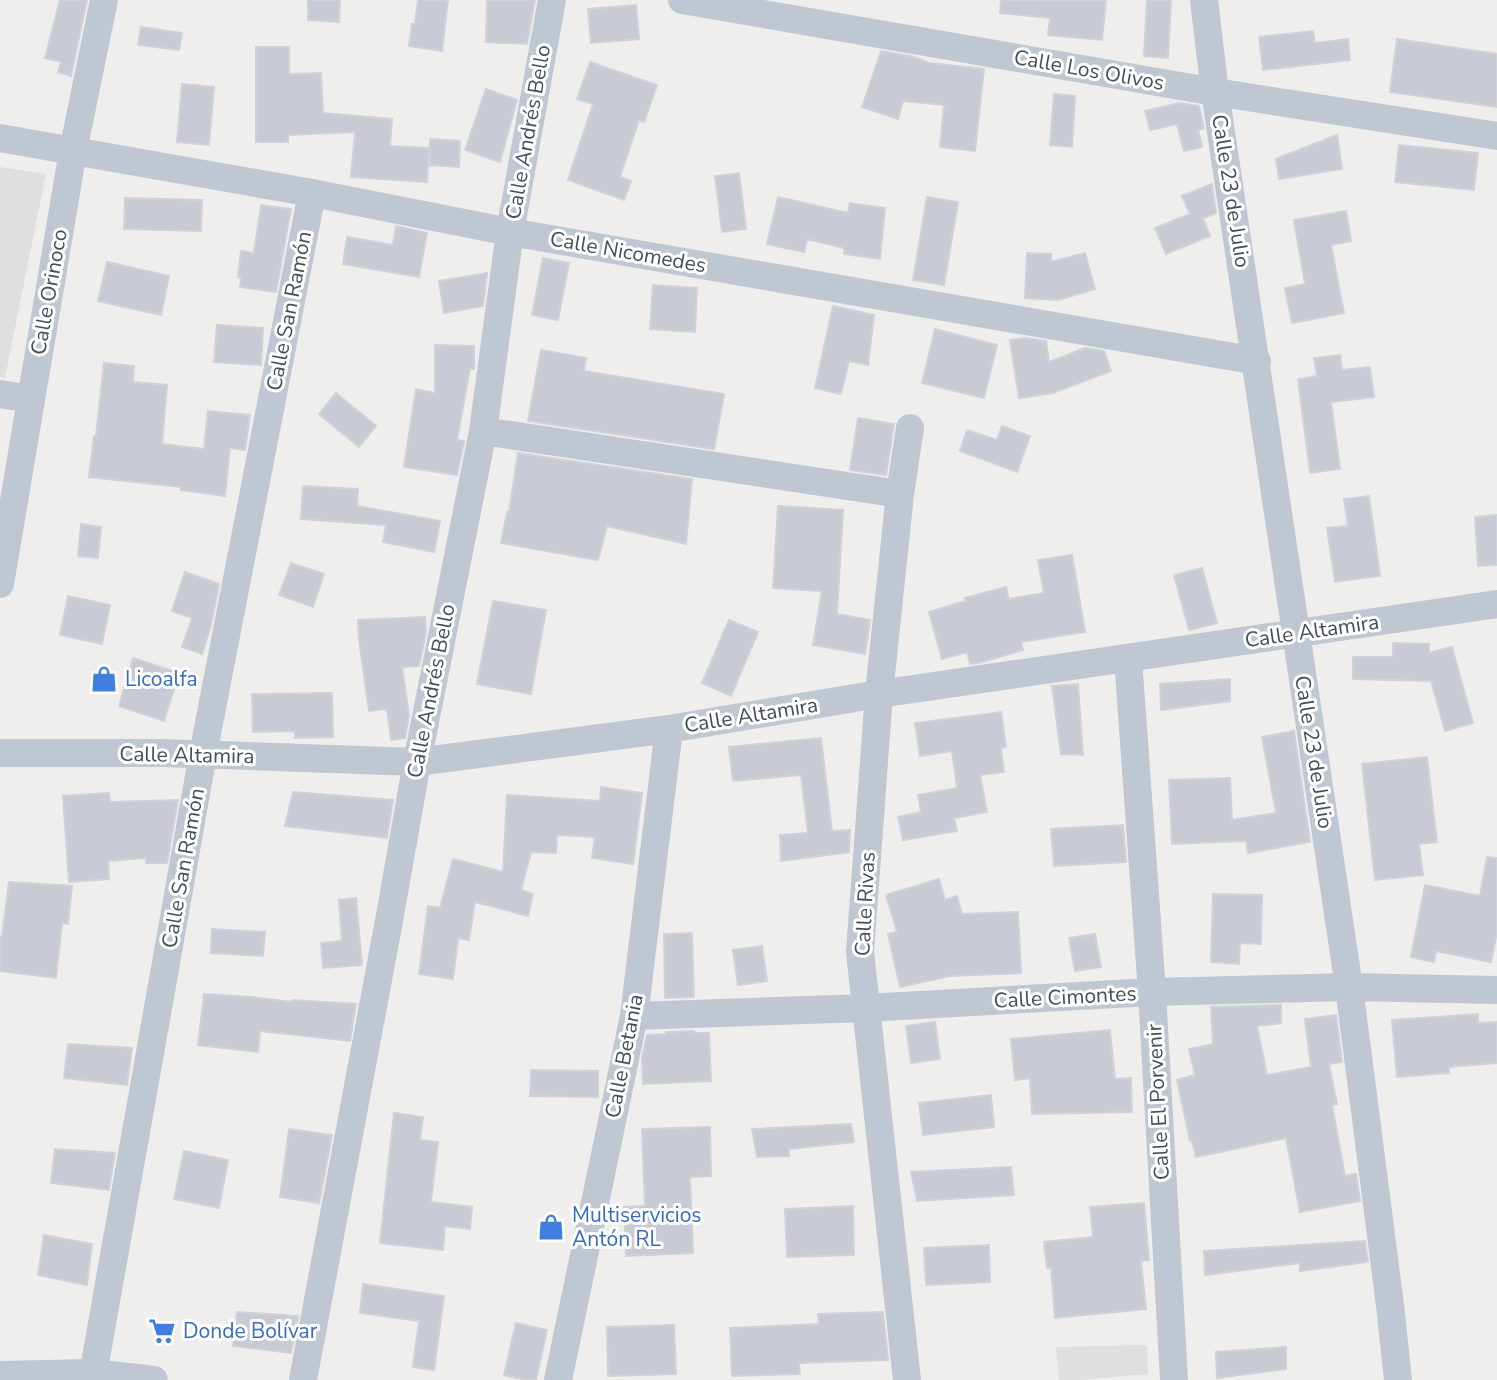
<svg xmlns="http://www.w3.org/2000/svg" width="1497" height="1380" viewBox="0 0 1497 1380" font-family="'Nunito Sans',sans-serif">
<rect width="100%" height="100%" fill="#f0eded"/>
<path fill="#e1dedf" d="M0,167L46,174L5,378L0,377Z
M1147,1345L1148,1374L1079,1380H1059L1056,1347Z"/>
<path fill="#c8cbd3" stroke="#d0d2d9" stroke-width="2" d="M60,0H87L71,76L58,72L61,62L45,58Z
M308,0H340L339,22L308,20Z
M418,0H448L442,51L409,46L412,24H415Z
M487,0H535L527,44L486,42Z
M1001,0H1106L1102,40L1048,35L1050,18L1000,13Z
M1147,0H1171L1168,58L1144,56Z
M636,5L639,39L591,43L588,9Z
M141,27L182,33L179,50L138,45Z
M1313,31L1315,43L1348,39L1350,60L1263,70L1259,37Z
M1397,39L1497,54V107L1390,92Z
M256,47H289V74L321,73L323,113L392,119L390,146L429,148L427,182L351,177L355,132L288,135V142H256Z
M881,51L914,57L929,63L984,69L975,151L940,147L944,105L903,101L898,119L862,107Z
M590,62L657,85L644,122L639,120L620,177L631,181L624,200L568,180L593,104L577,99Z
M182,84L214,87L209,145L177,142Z
M486,89L517,100L500,162L465,150Z
M1054,94L1075,96L1072,147L1050,145Z
M1179,103L1199,106L1204,128L1198,130L1202,147L1184,151L1177,124L1150,130L1145,111Z
M1337,135L1342,169L1279,179L1276,159Z
M430,139L460,141L459,167L430,165Z
M1399,145L1478,153L1474,190L1395,182Z
M739,173L746,229L722,232L715,176Z
M1212,184L1216,213L1203,218L1210,236L1166,254L1155,228L1190,214L1182,196Z
M778,197L848,213L850,203L885,208L880,259L844,254V248L807,239L804,252L767,244Z
M927,197L958,202L944,285L913,280Z
M125,198L202,200L201,231L124,229Z
M261,205L291,209L276,292L240,287L241,277H238L241,251L254,253Z
M1346,211L1351,241L1331,245L1344,313L1292,323L1285,288L1305,284L1294,220Z
M396,226L427,233L419,277L343,264L347,237L393,245Z
M1027,253L1051,254V262L1085,253L1095,289L1058,300L1025,298Z
M543,258L569,263L558,320L532,315Z
M107,262L169,276L161,315L98,301Z
M487,273L483,306L444,313L439,281Z
M653,285L697,288L695,332L650,329Z
M833,306L874,315L868,365L849,361L841,394L815,388Z
M217,325L263,328L261,365L214,362Z
M935,329L997,345L984,398L922,383Z
M1025,338L1046,341L1049,362L1085,348L1104,351L1111,371L1053,393L1019,398L1010,340Z
M435,345L474,346V369H470L457,440L464,441L457,475L404,467L416,389L435,393Z
M541,350L586,358L584,371L724,394L714,449L528,421Z
M1340,355L1342,370L1370,367L1374,397L1331,402L1340,469L1310,473L1298,379L1317,376L1314,358Z
M104,363L134,366L133,382L167,385L162,444L204,449L208,411L250,415L245,450L230,448L225,496L181,490V487L89,477L94,436H96Z
M336,393L376,426L359,447L319,414Z
M858,418L894,424L886,475L850,470Z
M1002,426L1030,436L1017,472L960,451L967,430L997,440Z
M518,453L692,479L686,544L607,526L598,560L501,543L507,512H509Z
M303,486L358,489L357,506L440,521L434,552L383,542L386,525L301,519Z
M1369,496L1380,576L1335,582L1327,528L1348,526L1344,499Z
M778,506L843,510L837,614L870,620L865,654L813,645L822,591L773,588Z
M1497,515V565L1478,566L1475,517Z
M81,524L101,527L98,558L78,556Z
M1072,555L1085,632L1021,642L1023,650L979,663L970,664L967,652L942,659L929,612L966,601L965,598L1006,587L1009,599L1044,593L1038,560Z
M291,563L324,574L313,607L279,595Z
M1202,568L1217,623L1189,630L1174,575Z
M185,572L219,584L211,625L202,654L182,647L192,618L172,611Z
M68,596L110,605L102,644L60,635Z
M493,601L546,610L531,694L477,684Z
M425,617L426,633L419,666L402,667L409,715L405,738L391,740L387,709L369,711L359,640L358,620Z
M729,620L758,632L731,696L702,683Z
M1393,643L1429,644V653L1452,647L1473,723L1445,731L1431,681L1353,679V657H1393Z
M133,658L179,673L164,721L119,706Z
M1230,679V701L1161,710L1160,684Z
M1078,684L1083,755L1061,754L1052,686Z
M332,693L333,737L295,738V731L253,732L252,694Z
M1001,712L1006,747L1001,748L1004,772L980,775L987,812L954,818L957,831L903,840L898,817L921,812L918,795L957,788L952,751L920,756L915,723Z
M1294,731L1310,842L1248,853L1246,841L1172,844L1169,780L1230,778L1232,820L1276,813L1262,737Z
M821,738L832,831L850,830L849,852L781,861L780,835L808,833L801,775L733,781L729,747Z
M1427,757L1437,842L1419,844L1423,875L1375,880L1362,764Z
M601,787L642,793L633,864L592,858L595,837L557,835L556,853L531,852L521,890L533,894L528,916L475,902L469,940L458,938L453,979L419,974L428,906L440,908L453,859L503,872L507,795L600,801Z
M293,792L393,800L387,838L285,826Z
M109,793L110,802L178,800L167,863H146V858L108,861L109,879L69,882L63,796Z
M1123,825L1126,862L1054,866L1051,829Z
M1487,857L1497,858V932L1491,962L1436,951L1434,962L1411,957L1425,885L1480,896Z
M939,879L945,900L957,896L962,914L1018,912L1021,973L950,976L900,987L888,934L897,932L886,895Z
M9,882L72,886L68,924L62,923L56,978L0,971V937H2Z
M1213,894L1262,895L1261,944L1240,943L1239,964L1211,962Z
M356,898L362,965L323,968L321,943L342,941L339,900Z
M212,929L265,932L263,956L211,953Z
M692,933L694,997L665,998L664,934Z
M1095,934L1101,967L1075,971L1069,938Z
M762,946L767,981L738,985L733,950Z
M204,994L251,997L292,1002L293,1000L356,1004L350,1041L260,1031L258,1052L198,1045Z
M1281,1005V1023L1257,1026L1267,1075L1311,1067L1305,1019L1336,1015L1342,1062L1329,1064L1337,1104L1332,1105L1345,1176L1356,1174L1360,1201L1300,1212L1286,1138L1196,1157L1192,1141H1190L1177,1080L1195,1075L1189,1049L1213,1044L1211,1007Z
M1478,1014V1023L1497,1022V1063L1449,1067V1073L1397,1077L1392,1020Z
M935,1022L940,1059L911,1063L906,1026Z
M1110,1030L1115,1079L1131,1078L1132,1112L1032,1114L1030,1078L1015,1080L1011,1039Z
M694,1031L695,1033H709L711,1081L643,1084L642,1057L647,1035L666,1034V1032Z
M68,1044L132,1048L127,1085L64,1078Z
M531,1070L598,1071V1097L530,1096Z
M991,1095L994,1127L923,1135L919,1103Z
M394,1113L423,1117L420,1140L438,1142L431,1202L472,1207L470,1229L445,1226L443,1250L380,1243Z
M851,1124L854,1142L789,1149V1156L757,1157L752,1129Z
M710,1127L711,1176L690,1177L693,1253L626,1256L624,1207L645,1206L642,1129Z
M289,1129L332,1135L319,1203L280,1197Z
M55,1149L115,1153L109,1190L51,1183Z
M184,1151L228,1160L219,1208L174,1199Z
M1011,1167L1014,1195L917,1201L911,1172Z
M1144,1203L1149,1260L1141,1261L1146,1309L1055,1318L1051,1268H1047L1044,1242L1093,1237L1090,1207Z
M853,1206L854,1255L787,1257L785,1209Z
M44,1235L92,1244L87,1285L38,1275Z
M1365,1241L1368,1262L1300,1271V1263L1205,1275L1204,1251Z
M989,1245L990,1282L926,1285L924,1248Z
M363,1284L444,1296L434,1370L413,1367L419,1321L360,1313Z
M237,1312L298,1316L291,1353L233,1346Z
M883,1312L888,1360L799,1363L800,1374L732,1376L730,1328L819,1324L818,1314Z
M516,1323L547,1330L536,1380H526L504,1375Z
M674,1325L676,1374L608,1376L607,1327Z
M1286,1347V1369L1217,1378L1216,1352Z"/>
<g fill="none" stroke-linecap="round" stroke-linejoin="round">
<path stroke="#bfc7d3" stroke-width="28" d="M682,0L1215,92L1497,136
M1204,0L1215,92L1349,987L1390,1305L1398,1380
M0,138L312,193L510,232L1257,361
M0,394L31,399
M483,431L900,494
M0,584L73,151L104,0
M1128,658L1152,992L1174,1380
M0,753H162L417,762L669,729L879,694L1497,604
M634,1016L865,1008L1152,992L1349,987L1497,990
M0,1375L93,1373L154,1380
M92,1380L203,754L312,193
M303,1380L389,921L417,762L483,431L510,232L552,0
M558,1380L634,1016L669,729
M907,1380L860,952L879,694L900,494L910,428"/>
</g>
<defs>
<g id="shop-bare" transform="scale(2.1)"><path d="M-5-2.5h2.3a2.7 3.5 0 0 1 5.4 0H5L5.5 6h-11ZM-1.5-2.5h3a1.5 2.3 0 0 0-3 0Z" fill="#3f7fe0" stroke="#fff" stroke-width="2.5" paint-order="stroke"/></g>
<g id="supermarket-bare" transform="scale(2.1)"><path d="M-6-5.5h2.5l.6 2H6L4.5 2H-2.5L-4.4-4H-6ZM-1.5 3.2a1.3 1.3 0 1 0 .1 0ZM3 3.2a1.3 1.3 0 1 0 .1 0Z" fill="#3f7fe0" stroke="#fff" stroke-width="2.5" paint-order="stroke"/></g>
</defs>
<g fill-rule="evenodd">
<use href="#shop-bare" x="104" y="679"/>
<use href="#shop-bare" x="551" y="1227"/>
<use href="#supermarket-bare" x="162" y="1331"/>
</g>
<g text-anchor="middle" stroke-width="6" stroke-linejoin="round" paint-order="stroke">
<g font-size="21" fill="#444e5b" stroke="#fff">
<text transform="translate(1089 70) rotate(10)" y="7">Calle Los Olivos</text>
<text transform="translate(528 132) rotate(-80)" y="7">Calle Andrés Bello</text>
<text transform="translate(1231 191) rotate(81)" y="7">Calle 23 de Julio</text>
<text transform="translate(628 252) rotate(10)" y="7">Calle Nicomedes</text>
<text transform="translate(49 292) rotate(-80)" y="7">Calle Orinoco</text>
<text transform="translate(289 311) rotate(-79)" y="7">Calle San Ramón</text>
<text transform="translate(1312 631) rotate(-8)" y="7">Calle Altamira</text>
<text transform="translate(431 691) rotate(-79)" y="7">Calle Andrés Bello</text>
<text transform="translate(751 715) rotate(-9)" y="7">Calle Altamira</text>
<text transform="translate(1314 752) rotate(81)" y="7">Calle 23 de Julio</text>
<text transform="translate(187 755) rotate(1)" y="7">Calle Altamira</text>
<text transform="translate(183 868) rotate(-80)" y="7">Calle San Ramón</text>
<text transform="translate(865 904) rotate(-87)" y="7">Calle Rivas</text>
<text transform="translate(1065 997) rotate(-3)" y="7">Calle Cimontes</text>
<text transform="translate(624 1056) rotate(-79)" y="7">Calle Betania</text>
<text transform="translate(1158 1102) rotate(-93)" y="7">Calle El Porvenir</text>
</g>
<g font-size="21" fill="#366cbe" stroke="#fff" text-anchor="start">
<text x="125" y="686">Licoalfa</text>
<text x="572" y="1222">Multiservicios<tspan x="572" dy="24">Antón RL</tspan></text>
<text x="183" y="1338">Donde Bolívar</text>
</g>
</g>
</svg>
